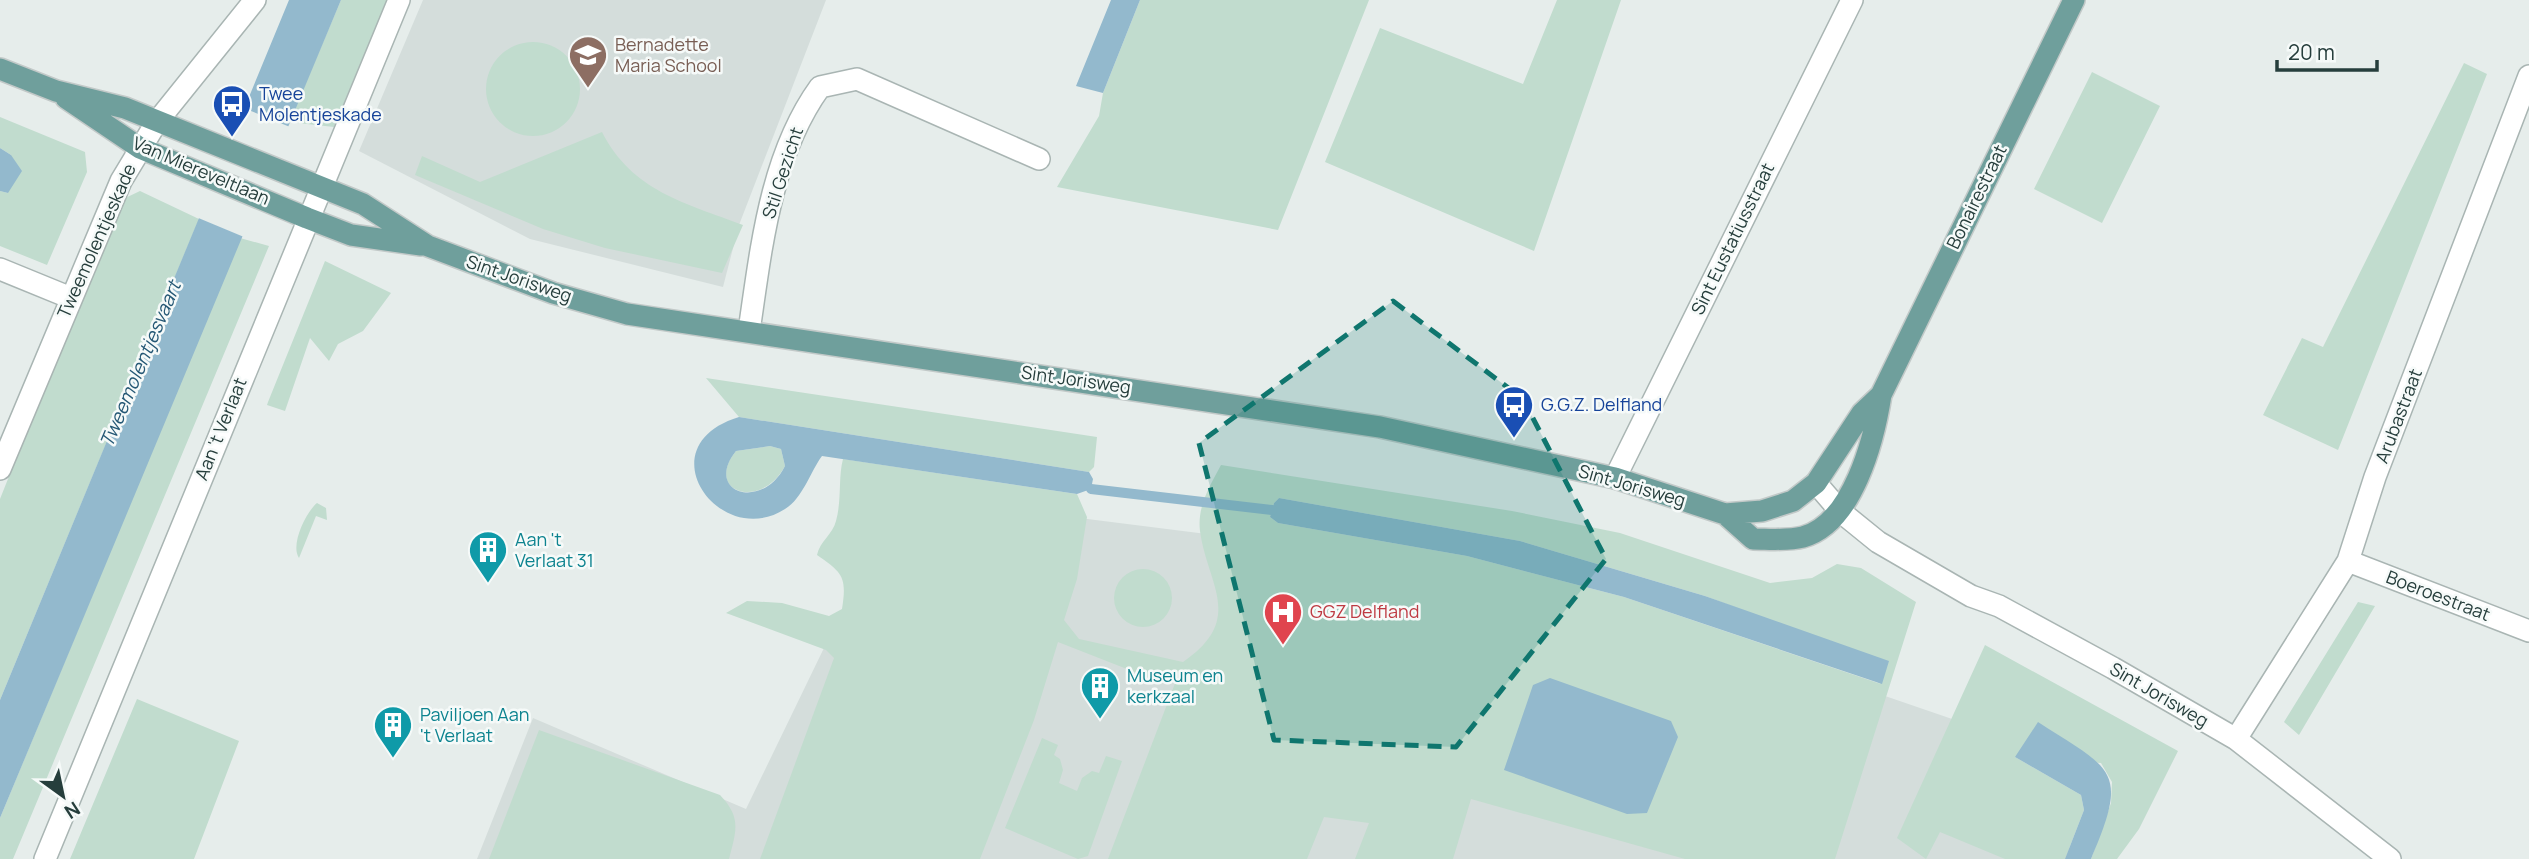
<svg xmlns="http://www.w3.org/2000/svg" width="2529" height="859" viewBox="0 0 2529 859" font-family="Manrope,sans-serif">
<rect width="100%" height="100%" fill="#e6edeb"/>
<path fill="#d4dddb" d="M423,0H826L739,225L723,287L530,239L359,151Z
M900,491L920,498L1532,575L1990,732L2077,859H477L533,718L746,809Z"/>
<path fill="#c1dcce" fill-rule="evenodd" d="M341,0H387L334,127L289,122Z
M1140,0H1369L1278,230L1057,187L1099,116L1103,93Z
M1557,0H1621L1534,251L1325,162L1380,28L1523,84Z
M486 89a47 47 0 1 1 94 0a47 47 0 1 1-94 0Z
M2464,63L2487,74L2338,450L2263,415L2302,338L2323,347Z
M2092,72L2160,106L2102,223L2034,189Z
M0,117L85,152L87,172L47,265L0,246V191L8,193L11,155L0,148Z
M602,132C632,191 685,203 743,225L722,273L605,248L543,229L415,175L422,156L480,182Z
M140,191L199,219L0,700V499L119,201Z
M240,238L269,246L13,859H0V818Z
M325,261L391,293L363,331L338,344L329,361L310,338L285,411L267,405L268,402Z
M706,378L1097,437L1094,467L1089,472L739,417Z
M770,446L781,449L785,466C761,511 703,492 736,451Z
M843,459L1077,494L1087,517L1077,579L1064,620L1079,639L1183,662C1246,619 1207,584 1200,531C1197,506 1210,486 1221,465L1512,511L1620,533L1770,583L1812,578L1837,564L1861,568L1916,602L1835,859H1685L1471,799L1453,859H1355L1369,823L1324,817L1307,859H1108L1179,673L1155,680L1058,642L1034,720L980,859H760L834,658L826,650L726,613L747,601L782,603L829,616L842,609C847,577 843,573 817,555C820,541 833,534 836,521C842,499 838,478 843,459ZM1279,498L1520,541L1705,596L1737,608L1881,684L1624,597L1467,556L1278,523L1270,517L1274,503Z
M317,503L326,508L327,520L316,516L299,558C290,545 306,512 317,503Z
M1114 598a29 29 0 1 1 58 0a29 29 0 1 1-58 0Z
M2358,602L2375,606L2299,735L2284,722Z
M1985,645L2178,751L2139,829L2117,859H2091L2111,803L2112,782L2101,763L2015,757L2081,795L2084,810L2065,859H2005L1940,832L1926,859L1897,838Z
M137,699L239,741L194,859H70Z
M539,730L720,795C742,818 736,831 729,859H489Z
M1042,738L1058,745L1054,755L1060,759L1063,770L1059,783L1077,791L1082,778L1092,771L1099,773L1106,756L1122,761L1088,856L1078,859L1005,828Z"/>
<path fill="#93b9cd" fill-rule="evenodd" d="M289,0H341L0,818V700Z
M1111,0H1140L1103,93L1076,86Z
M0,148L11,155L22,171L8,193L0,191Z
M739,417L1089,472L1093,479L1091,489L1077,494L822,456C810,472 803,498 785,509C720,551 644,446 739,417ZM770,446L781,449L785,466C762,512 703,492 736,451Z
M1279,498L1520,541L1705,596L1889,661L1882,684L1624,597L1467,556L1278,523L1270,517L1274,503Z
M1550,678L1671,721L1678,737L1647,813L1627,814L1504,770L1533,685Z
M2038,722C2112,770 2130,769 2091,859H2065L2084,810L2081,795L2015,757Z"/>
<path fill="#e6edeb" d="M241,107L290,127L244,237L196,217Z"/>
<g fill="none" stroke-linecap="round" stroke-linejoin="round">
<path stroke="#93b9cd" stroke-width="10" d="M1091,489L1272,510"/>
<g stroke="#a9b5b3" stroke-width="24">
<path id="minor" d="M0,269L71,298
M749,331C761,250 770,156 820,87L857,79L1039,159
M0,469L121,181L156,123L255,0
M1615,478L1852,0
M1816,483L1841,512L1878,542L1971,596L1999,606L2113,668L2236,739L2390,859
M2348,561L2529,631
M2236,739L2348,561L2375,477L2529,76
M45,859L399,0"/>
</g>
<g stroke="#c2c9c8" stroke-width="24">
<path id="major" d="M0,69L56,91L125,108L363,204L428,246L553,293L627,314L1380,427L1615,478L1725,514L1762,511L1793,501L1816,483L1862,413L1881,395
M66,98L140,148L307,218L351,235L421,245
M1725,514L1753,539C1768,539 1788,541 1803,537C1853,523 1874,440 1881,395L2074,0"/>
</g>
<use href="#minor" stroke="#fff" stroke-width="21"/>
<use href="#major" stroke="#6f9f9c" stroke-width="21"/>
</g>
<path fill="#0f766e" fill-opacity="0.2" stroke="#0f766e" stroke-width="5" stroke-dasharray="14 9" stroke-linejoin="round" d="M1393,301L1523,399L1606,559L1456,747L1274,740L1199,443Z"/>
<defs>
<g id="school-pin" transform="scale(2.0125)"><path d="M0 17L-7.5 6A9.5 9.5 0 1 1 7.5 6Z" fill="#8d6e63" stroke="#f6faf9"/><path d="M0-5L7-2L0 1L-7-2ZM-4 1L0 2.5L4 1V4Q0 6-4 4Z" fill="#fff"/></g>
<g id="bus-pin" transform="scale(2.0125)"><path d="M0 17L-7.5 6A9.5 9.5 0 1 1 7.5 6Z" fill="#1a4fb4" stroke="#f6faf9"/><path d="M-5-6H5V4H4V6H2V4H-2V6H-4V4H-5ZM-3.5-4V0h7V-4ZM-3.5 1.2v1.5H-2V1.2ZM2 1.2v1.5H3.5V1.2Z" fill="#fff"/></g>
<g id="building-pin" transform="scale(2.0125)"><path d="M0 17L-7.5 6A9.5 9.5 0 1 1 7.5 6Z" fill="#0f9aa8" stroke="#f6faf9"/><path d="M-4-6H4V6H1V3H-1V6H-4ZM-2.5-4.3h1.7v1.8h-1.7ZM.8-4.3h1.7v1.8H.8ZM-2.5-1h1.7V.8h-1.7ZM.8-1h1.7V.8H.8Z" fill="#fff"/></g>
<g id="hospital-pin" transform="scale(2.0125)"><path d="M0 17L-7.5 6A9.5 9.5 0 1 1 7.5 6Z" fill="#e0444e" stroke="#f6faf9"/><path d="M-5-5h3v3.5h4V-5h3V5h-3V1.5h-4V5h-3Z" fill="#fff"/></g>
</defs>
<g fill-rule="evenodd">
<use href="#school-pin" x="588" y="55"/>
<use href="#bus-pin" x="232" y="104"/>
<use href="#bus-pin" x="1514" y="405"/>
<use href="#building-pin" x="488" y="550"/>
<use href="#hospital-pin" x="1283" y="612"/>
<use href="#building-pin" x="1100" y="686"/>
<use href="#building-pin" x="393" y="725"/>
</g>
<g text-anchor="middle" stroke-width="5" stroke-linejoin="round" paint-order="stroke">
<g font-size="18" fill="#785e54" stroke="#f6faf9" text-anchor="start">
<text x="615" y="51">Bernadette<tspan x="615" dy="21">Maria School</tspan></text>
</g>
<g font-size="18" fill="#164399" stroke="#f6faf9" text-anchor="start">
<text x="259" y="100">Twee<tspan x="259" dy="21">Molentjeskade</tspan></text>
<text x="1541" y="411">G.G.Z. Delfland</text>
</g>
<g font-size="18" fill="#263e3c" stroke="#f6faf9">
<text transform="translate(201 171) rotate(23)" y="6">Van Miereveltlaan</text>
<text transform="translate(783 173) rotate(-72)" y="6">Stil Gezicht</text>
<text transform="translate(1977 197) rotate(-64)" y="6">Bonairestraat</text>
<text transform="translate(1733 239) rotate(-64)" y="6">Sint Eustatiusstraat</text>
<text transform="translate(97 241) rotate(-66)" y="6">Tweemolentjeskade</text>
<text transform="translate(519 279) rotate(19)" y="6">Sint Jorisweg</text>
<text transform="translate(1076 380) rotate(8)" y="6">Sint Jorisweg</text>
<text transform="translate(2399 416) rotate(-69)" y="6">Arubastraat</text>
<text transform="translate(221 429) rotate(-68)" y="6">Aan 't Verlaat</text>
<text transform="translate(1632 486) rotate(16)" y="6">Sint Jorisweg</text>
<text transform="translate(2438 596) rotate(21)" y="6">Boeroestraat</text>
<text transform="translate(2159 695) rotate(30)" y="6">Sint Jorisweg</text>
</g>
<g font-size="18" fill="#0d838f" stroke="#f6faf9" text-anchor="start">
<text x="515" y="546">Aan 't<tspan x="515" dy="21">Verlaat 31</tspan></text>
<text x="1127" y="682">Museum en<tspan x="1127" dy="21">kerkzaal</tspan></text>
<text x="420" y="721">Paviljoen Aan<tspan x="420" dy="21">'t Verlaat</tspan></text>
</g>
<g font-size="18" fill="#be3a42" stroke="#f6faf9" text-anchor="start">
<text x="1310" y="618">GGZ Delfland</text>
</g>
<g font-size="19" font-style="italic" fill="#255875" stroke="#f6faf9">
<text transform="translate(140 364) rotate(-67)" y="7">Tweemolentjesvaart</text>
</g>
</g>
<g transform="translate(63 796) rotate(147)" stroke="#f6faf9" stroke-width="5" paint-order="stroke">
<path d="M0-5L12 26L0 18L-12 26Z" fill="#263e3c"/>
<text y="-10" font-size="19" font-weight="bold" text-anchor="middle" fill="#263e3c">N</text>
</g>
<path d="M2277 60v10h100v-10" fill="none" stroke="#263e3c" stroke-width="3.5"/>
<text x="2288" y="60" font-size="21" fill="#263e3c" stroke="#f6faf9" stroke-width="5" paint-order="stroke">20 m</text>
</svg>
